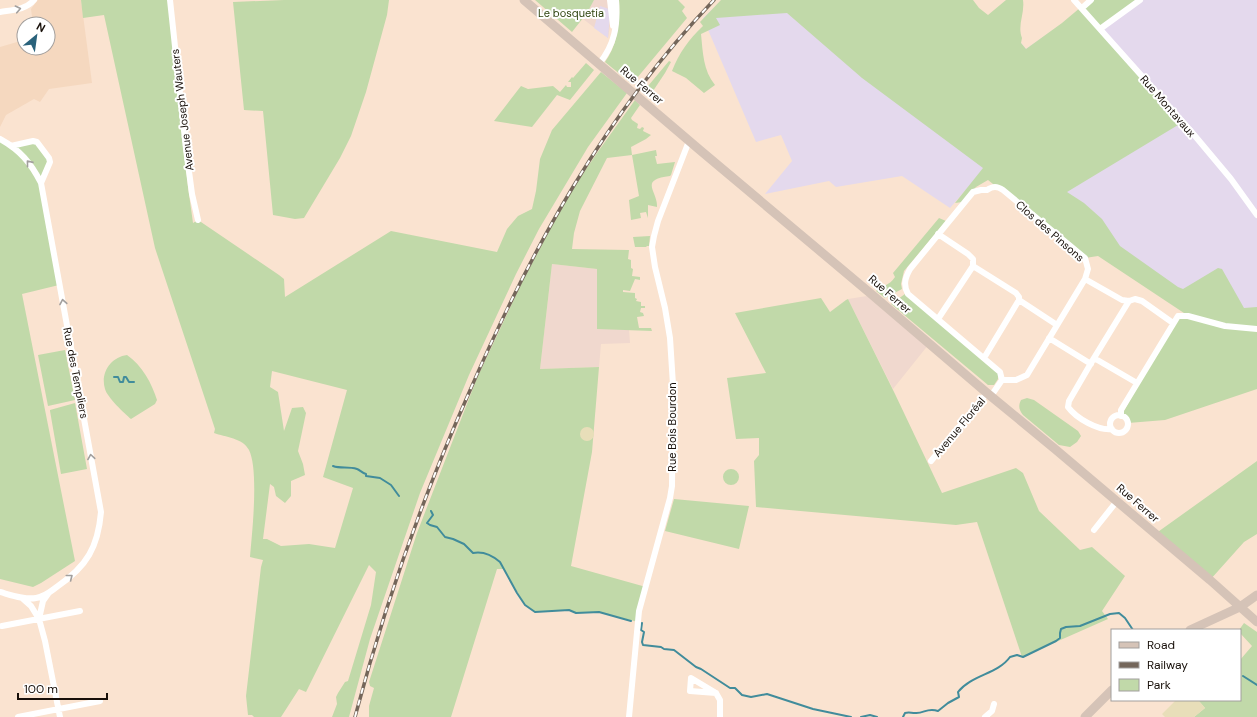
<svg xmlns="http://www.w3.org/2000/svg" width="1257" height="717" viewBox="0 0 1257 717" font-family="'DM Sans',sans-serif">
<rect width="100%" height="100%" fill="#fae3d0"/>
<path fill="#f0d8ce" d="M594,0H607L608,3L610,25L608,38L583,19Z
M552,264L597,269V329H629L630,343L601,344L599,367L540,369Z
M867,296L929,344L893,389L848,299Z"/>
<path fill="#e4d9ed" d="M722,0L1012,47L1021,43L1026,49L1083,9L1138,0H1257V316L1193,317L984,169L950,208L902,176L836,187L829,181L765,194L792,161L781,135L756,142L703,18Z
M600,6L609,9L610,14L608,38L594,28Z"/>
<path fill="#f5d8bf" d="M38,0H81L92,83L49,89L40,102L34,99L6,115L0,127V47L24,40V48H48V24H33L31,9Z"/>
<path fill="#c1d9a9" fill-rule="evenodd" d="M81,0H168L188,187L193,223L198,220L279,275L284,279L285,297L391,231L497,252L507,229L518,216L532,209L536,191L540,159L552,130L601,72L627,93L588,147L539,229L516,274L469,375L420,493L370,639L349,717H332L337,704L336,697L338,693L345,682L348,681L371,605L376,572L369,565L306,692L299,689L281,717H254L252,715H248L246,696L261,567L263,560L250,557C252,534 259,470 249,450C243,438 225,437 214,433L215,429L155,248L104,15L83,18ZM272,371L347,390L323,477L353,488L335,548L309,544L281,546L267,539H263L270,484L274,487L276,496L285,503L291,496V481L305,475L303,464L298,451L306,413L303,407L292,408L284,431L278,392L270,387Z
M284,0V7V0H389L387,15L366,92L351,136L340,158L304,218L295,219L273,215L263,111L244,110L233,2Z
M535,0H594L587,13L572,32Z
M619,0H678L685,7L682,11L687,18L632,84L605,62C618,44 620,21 619,0Z
M721,0H973L979,8L988,15L1006,0H1023C1025,14 1017,25 1022,38L1021,43L1026,49L1062,23L1081,7L1093,0H1140L1100,29L1183,122L1067,192L1084,203L1102,219L1120,246L1178,287L1183,289L1218,268L1222,269L1244,308L1257,307V389L1165,420L1128,423L1125,418L1121,416L1178,316L1187,315L1098,256L1085,258L988,180L976,187L962,202L955,203L983,168L862,78L787,13L716,18L720,25L701,34C703,53 703,70 715,85L704,93L686,78L672,71C679,53 689,39 703,26L700,22Z
M669,61L671,62L665,73L649,97L643,92Z
M586,63L594,70L570,100L557,95L532,127L494,121L521,86L528,89L553,86L560,92L566,85L567,87H571V82H568L572,77L573,78Z
M635,100L640,105L631,118L632,120L638,124L637,128L640,129L642,127L644,128L643,131L651,135L646,139L631,147L632,155L656,150L657,156H655L657,164L675,162L671,175L670,176C638,180 658,191 657,207L648,205V218L646,212L640,213L641,218L631,220L629,200L639,196L632,155L607,158L580,211L574,233L572,249L629,250L628,259L631,260V268L633,269L632,276L640,277V280L635,279L630,291L623,290V292L635,293V298L637,299L636,301L641,302V306H645V308H641L640,312L643,313L644,316L637,317L639,328H651L652,331L597,329V269L552,264L540,369L599,367L592,452L571,566L646,587L638,622L599,612L576,613L569,610L535,612L525,605L504,569H497L451,717H369V706L374,688L370,686L369,682L417,533L477,378L524,278L548,233L572,190L597,153Z
M0,139L11,146L33,141L49,158L41,183L59,285L22,294L75,561L41,583L33,587L0,579Z
M939,218L946,221L904,271L901,284L902,289L885,298L876,291C883,285 889,286 895,277L893,273Z
M650,236L649,246H647L646,247H635L633,237Z
M905,294L998,372V379L994,385H988L891,304Z
M821,298L830,312L846,300L848,299L895,394L942,493L1016,468L1023,473L1039,511L1080,550L1092,547L1125,576L1102,611L1108,619L1022,657L977,522L956,525L756,507L754,461L759,455V438L736,439L727,378L766,373L735,313Z
M65,350L75,400L48,406L38,355Z
M127,355C142,365 152,384 157,400L155,404L131,419C125,414 107,397 105,389C100,373 111,357 127,355Z
M1027,398L1034,400L1078,431L1081,436L1077,442L1070,447L1059,445L1023,415C1019,410 1018,406 1021,400Z
M75,403L87,469L61,474L50,411V410Z
M1257,461V534L1244,542L1210,580L1155,534Z
M723 477a8 8 0 1 1 16 0a8 8 0 1 1-16 0Z
M674,499L749,506L739,549L665,531Z
M1244,623L1257,632V717H1194L1205,708L1198,700H1240V660L1252,646L1240,633V630H1239Z"/>
<path fill="#e8deb9" d="M580 434a7 7 0 1 1 14 0a7 7 0 1 1-14 0Z
M1176,700H1198L1205,708L1194,717H1165L1162,714Z"/>
<g fill="none" stroke-linecap="round" stroke-linejoin="round">
<path stroke="#418c9b" stroke-width="2" d="M114,377H118L120,382H123L124,377H126L129,382H134
M333,466C341,469 348,466 357,469C360,470 362,473 366,474V476L380,478L391,485L399,496
M431,511L433,515L427,523L430,525L437,527L445,537L453,539L464,544L473,553C483,551 493,556 500,562L517,593L525,605L535,612L569,610L576,613L599,612L631,621
M642,623L641,630L644,632L642,642L643,645L661,647L664,649L674,650L696,667L701,669L730,688H735L742,695L751,697L767,694L813,709L851,717
M1243,676L1257,685
M861,717L870,715L877,717
M903,717L905,713C909,712 911,713 915,713C924,714 927,707 938,711L948,703L959,697L958,692C971,675 998,674 1010,657L1017,655L1023,657L1056,641L1060,638V633L1061,629L1066,627L1080,626L1110,614L1119,613L1125,618L1133,630"/>
<path stroke="#fff" stroke-width="6" d="M170,0L186,149L192,194L198,220
M610,0L613,26
M1074,0L1190,130L1231,179L1257,215
M1082,8L1091,0
M0,12C12,10 26,10 34,0
M1100,29L1140,0
M599,64C615,44 618,25 616,0
M0,139C20,150 31,163 41,183L101,512C98,547 87,566 58,586C51,591 45,597 36,598C25,600 11,595 0,592
M11,146L33,141L37,142L49,158L50,162L41,183
M938,234L968,254L973,259V266L1016,293L1019,297V300L1057,325
M1085,279L1122,300L1129,301L1135,299L1142,301L1173,323
M1129,301L1094,358L1137,383
M938,319L973,266
M1049,338L1091,364
M984,358L1019,300
M1094,358L1069,401L1068,407C1076,418 1098,431 1112,429
M991,396L1002,380H1016L1027,375L1085,279L1088,269L1085,258L1003,190C997,186 993,186 987,190H981L973,192L910,269C905,278 903,285 908,294L1000,372L1002,380
M1110 424a9 9 0 1 1 18 0a9 9 0 1 1-18 0Z
M1121,416V410L1178,316H1188L1225,326L1257,329
M931,461L987,393
M1094,530L1117,501
M22,598L31,606L39,619L45,641L60,717
M39,619L43,601L48,594
M2,626L80,611
M716,693L690,691L691,678L716,693L720,700V717
M18,717L100,701
M629,717L639,611L670,498L672,486L673,385L670,338L665,308L655,267L652,247L654,236L658,221L689,141
M985,717L992,711L994,704"/>
<path stroke="#d5c3b7" stroke-width="9" d="M524,0L701,151L870,293L987,393L1055,449L1210,580L1257,622
M1190,630L1240,607L1257,595
M1085,717L1112,690"/>
<g stroke="#74665a" stroke-width="3.5">
<path id="rail" d="M355,717C384,607 422,499 468,395C530,251 605,114 714,0"/>
</g>
<use href="#rail" stroke="#fff" stroke-width="2" stroke-dasharray="6" stroke-linecap="butt"/>
</g>
<defs><path id="oneway-chevron" d="M-2-3.5L2.5 0L-2 3.5" fill="none" stroke-width="1.6" stroke-linecap="round" stroke-linejoin="round"/></defs>
<g stroke="#a29f9d">
<use href="#oneway-chevron" transform="translate(18 9) rotate(-12)"/>
<use href="#oneway-chevron" transform="translate(29 163) rotate(-129)"/>
<use href="#oneway-chevron" transform="translate(63 302) rotate(-100)"/>
<use href="#oneway-chevron" transform="translate(91 457) rotate(-99)"/>
<use href="#oneway-chevron" transform="translate(70 577) rotate(-38)"/>
</g>
<g text-anchor="middle" stroke-width="4" stroke-linejoin="round" paint-order="stroke">
<g font-size="11" fill="#2e440f" stroke="#fff">
<text x="571" y="17">Le bosquetia</text>
</g>
<g font-size="11" fill="#170f09" stroke="#fff">
<text transform="translate(642 85) rotate(40)" y="4">Rue Ferrer</text>
<text transform="translate(1168 106) rotate(49)" y="4">Rue Montavaux</text>
<text transform="translate(182 110) rotate(-97)" y="4">Avenue Joseph Wauters</text>
<text transform="translate(1050 231) rotate(41)" y="4">Clos des Pinsons</text>
<text transform="translate(890 294) rotate(41)" y="4">Rue Ferrer</text>
<text transform="translate(76 373) rotate(79)" y="4">Rue des Templiers</text>
<text transform="translate(672 427) rotate(-90)" y="4">Rue Bois Bourdon</text>
<text transform="translate(959 427) rotate(-50)" y="4">Avenue Floréal</text>
<text transform="translate(1138 503) rotate(41)" y="4">Rue Ferrer</text>
</g>
</g>
<rect x="1111" y="629" width="130" height="72" fill="#ffffff" stroke="#a29f9d"/>
<rect x="1119" y="642" width="20" height="6" fill="#d5c3b7" stroke="#a29f9d"/>
<text x="1147" y="649" font-size="12" fill="#170f09">Road</text>
<rect x="1119" y="662" width="20" height="6" fill="#74665a" stroke="#a29f9d"/>
<text x="1147" y="669" font-size="12" fill="#170f09">Railway</text>
<rect x="1119" y="679" width="20" height="12" fill="#c1d9a9" stroke="#a29f9d"/>
<text x="1147" y="689" font-size="12" fill="#170f09">Park</text>
<g transform="translate(36 36) rotate(29)"><circle r="19" fill="#ffffff" stroke="#a29f9d"/>
<path d="M0-3L7 15L0 10L-7 15Z" fill="#29627b"/>
<text y="-6" font-size="11" font-weight="bold" text-anchor="middle" fill="#170f09">N</text>
</g>
<path d="M18 693v6h89v-6" fill="none" stroke="#170f09" stroke-width="2"/>
<text x="24" y="693" font-size="12" fill="#170f09" stroke="#ffffff" stroke-width="3" paint-order="stroke">100 m</text>
</svg>
